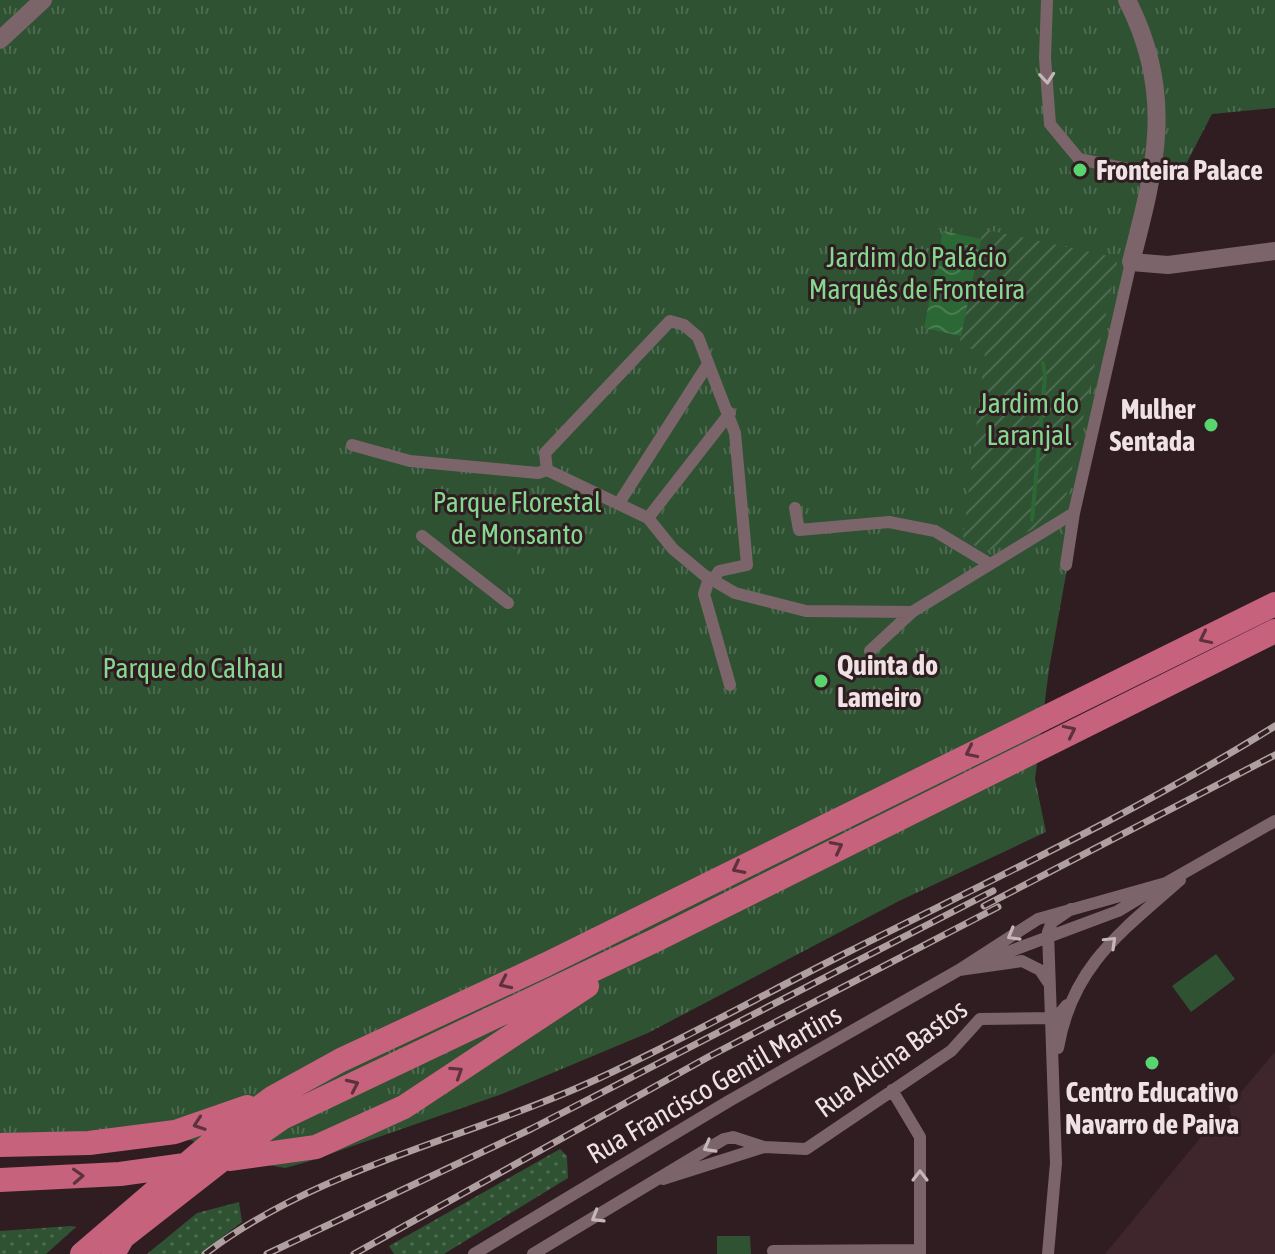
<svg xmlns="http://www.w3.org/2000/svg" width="1275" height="1254" viewBox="0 0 1275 1254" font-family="'Asap Condensed',sans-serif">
<defs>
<pattern id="grass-dots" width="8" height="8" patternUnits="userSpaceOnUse" patternTransform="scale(2)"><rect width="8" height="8" fill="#2f5233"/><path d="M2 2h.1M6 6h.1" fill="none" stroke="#4d6b50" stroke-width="1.8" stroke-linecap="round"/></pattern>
<pattern id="park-tufts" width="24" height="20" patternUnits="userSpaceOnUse" patternTransform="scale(2)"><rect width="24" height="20" fill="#2f5233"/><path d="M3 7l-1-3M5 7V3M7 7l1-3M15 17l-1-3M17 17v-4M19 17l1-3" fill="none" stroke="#4d6b50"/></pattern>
<pattern id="garden-furrows" width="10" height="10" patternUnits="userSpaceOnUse" patternTransform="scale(2)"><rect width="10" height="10" fill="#2f5233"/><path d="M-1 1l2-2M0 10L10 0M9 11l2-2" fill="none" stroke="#4d6b50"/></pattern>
<pattern id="water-waves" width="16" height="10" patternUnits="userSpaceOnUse" patternTransform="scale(2)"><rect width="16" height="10" fill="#2c6836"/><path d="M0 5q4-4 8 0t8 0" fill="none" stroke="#4b7d53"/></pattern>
</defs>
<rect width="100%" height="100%" fill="#301d21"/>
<path fill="#3f262c" d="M1275,1052V1254H1105L1210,1126L1224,1125L1231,1116L1229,1106Z"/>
<path fill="url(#grass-dots)" d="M560,1149L567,1156L568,1178L444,1254H394L389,1246Z
M239,1202L242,1222L200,1254H147L197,1213Z
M71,1226L76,1227L46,1254H0V1231Z"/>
<path fill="url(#park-tufts)" d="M0,0H1275V108L1212,114L1184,168L1151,166L1074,530L1049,669L1035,779L1046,832L899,901L648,1033L502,1094L307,1162L285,1168L241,1160L190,1140L0,1147Z"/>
<path fill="url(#garden-furrows)" d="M983,229L1118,258L1062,515L986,552L963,539L985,352L959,346Z"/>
<path fill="#2f5233" d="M452,501L517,551L489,586L425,535Z
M1216,954L1235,979L1191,1012L1172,986Z
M717,1236H750L751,1254H717Z"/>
<path fill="url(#water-waves)" d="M943,231L981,239L961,336L924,328Z"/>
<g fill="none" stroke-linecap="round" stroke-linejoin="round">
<path stroke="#2c6836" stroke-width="4" d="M1032,520L1045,376L1043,363"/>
<path stroke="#7c656a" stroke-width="12" d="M1047,0L1045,58L1050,124L1079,159L1152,174
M352,445L410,461L538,473L547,470
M547,470L545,453L670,321L684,325L698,337L735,433L747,565L719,571L713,580
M547,470L648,518L673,549L704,575L735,593L806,611L912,612
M619,503L708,364
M795,508L799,530L889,522L935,531L988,563
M648,518L730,413
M422,536L508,603
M1066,565L1074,513L1131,262
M709,578L704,594L730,685
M870,651L912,612L1074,513
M991,962L1008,952L1118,911L1156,888
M959,970L1038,919L1166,883L1275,821
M1058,1048C1072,966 1121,932 1180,880
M892,1090L920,1137V1254
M663,1179L764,1147
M773,1251L920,1250
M474,1254L729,1101L959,970L1022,961L1040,970L1048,982
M533,1254L724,1139L733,1137L764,1147L806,1149L951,1051L980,1019L1056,1018L1067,1005
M1048,1254L1056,1163L1048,932L1052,922L1071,909"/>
<path stroke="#7c656a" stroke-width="18" d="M1127,0C1175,93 1156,166 1131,262L1168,265L1275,251
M0,40L43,0"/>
<path stroke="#c7627d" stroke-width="24" d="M0,1145L89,1143L175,1132L247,1107
M229,1159L316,1147L404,1107L587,986
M0,1180L120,1174L185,1165
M82,1254L209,1145L272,1098L341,1060L547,964L1275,604
M113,1254L123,1237L219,1162L282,1118L656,940L1275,631"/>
<g stroke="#ae9fa1" stroke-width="7">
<path id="rail" d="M984,906L1275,755
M205,1254C315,1170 458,1141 584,1085C674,1045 760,996 848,952C991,880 1139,811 1275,726
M267,1254L531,1129L993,891
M354,1254L710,1056L998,907"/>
</g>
<use href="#rail" stroke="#301d21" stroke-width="4" stroke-dasharray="12" stroke-linecap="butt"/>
</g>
<defs><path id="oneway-chevron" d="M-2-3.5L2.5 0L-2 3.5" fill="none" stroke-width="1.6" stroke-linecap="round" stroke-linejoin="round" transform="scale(2)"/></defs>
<g stroke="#c7b6b9">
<use href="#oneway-chevron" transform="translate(1047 78) rotate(85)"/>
<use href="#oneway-chevron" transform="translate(1013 935) rotate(150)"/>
<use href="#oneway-chevron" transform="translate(1111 942) rotate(-44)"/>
<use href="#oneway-chevron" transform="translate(709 1147) rotate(151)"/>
<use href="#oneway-chevron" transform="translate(920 1176) rotate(-90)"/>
<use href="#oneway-chevron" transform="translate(597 1217) rotate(149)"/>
</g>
<g stroke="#5d323d">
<use href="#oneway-chevron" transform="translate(1205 638) rotate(154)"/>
<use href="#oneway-chevron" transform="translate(1070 731) rotate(-26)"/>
<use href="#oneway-chevron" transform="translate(971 752) rotate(154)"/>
<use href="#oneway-chevron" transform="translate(837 847) rotate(-27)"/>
<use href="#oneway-chevron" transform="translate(738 868) rotate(153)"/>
<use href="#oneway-chevron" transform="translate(505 983) rotate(155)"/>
<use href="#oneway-chevron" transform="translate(457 1072) rotate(-33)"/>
<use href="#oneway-chevron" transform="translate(353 1085) rotate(-25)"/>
<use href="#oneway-chevron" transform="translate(199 1124) rotate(161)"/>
<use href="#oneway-chevron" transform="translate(78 1176) rotate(-3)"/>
</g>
<g fill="#58d56f" stroke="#301d21" stroke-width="3">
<circle cx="1080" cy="170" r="8"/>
<circle cx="1211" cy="425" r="8"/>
<circle cx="821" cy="681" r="8"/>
<circle cx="1152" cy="1063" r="8"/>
</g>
<g text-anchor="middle" stroke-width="6" stroke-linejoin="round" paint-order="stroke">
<g font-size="28" font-weight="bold" fill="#efe2e4" stroke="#301d21" text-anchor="start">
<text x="1096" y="180">Fronteira Palace</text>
<text x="1195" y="419" text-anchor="end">Mulher<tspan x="1195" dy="32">Sentada</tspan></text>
<text x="837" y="675">Quinta do<tspan x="837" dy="32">Lameiro</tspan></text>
<text x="1152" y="1102" text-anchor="middle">Centro Educativo<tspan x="1152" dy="32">Navarro de Paiva</tspan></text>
</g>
<g font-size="28" fill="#84d88f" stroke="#301d21">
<text x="917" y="267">Jardim do Palácio<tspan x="917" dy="32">Marquês de Fronteira</tspan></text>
<text x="1029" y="413">Jardim do<tspan x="1029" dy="32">Laranjal</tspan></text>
<text x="517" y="512">Parque Florestal<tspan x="517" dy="32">de Monsanto</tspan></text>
<text x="193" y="678">Parque do Calhau</text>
</g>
<g font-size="28" fill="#efe2e4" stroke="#301d21">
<text transform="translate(891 1058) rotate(-36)" y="10">Rua Alcina Bastos</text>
<text transform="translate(714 1084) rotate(-30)" y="10">Rua Francisco Gentil Martins</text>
</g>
</g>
</svg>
